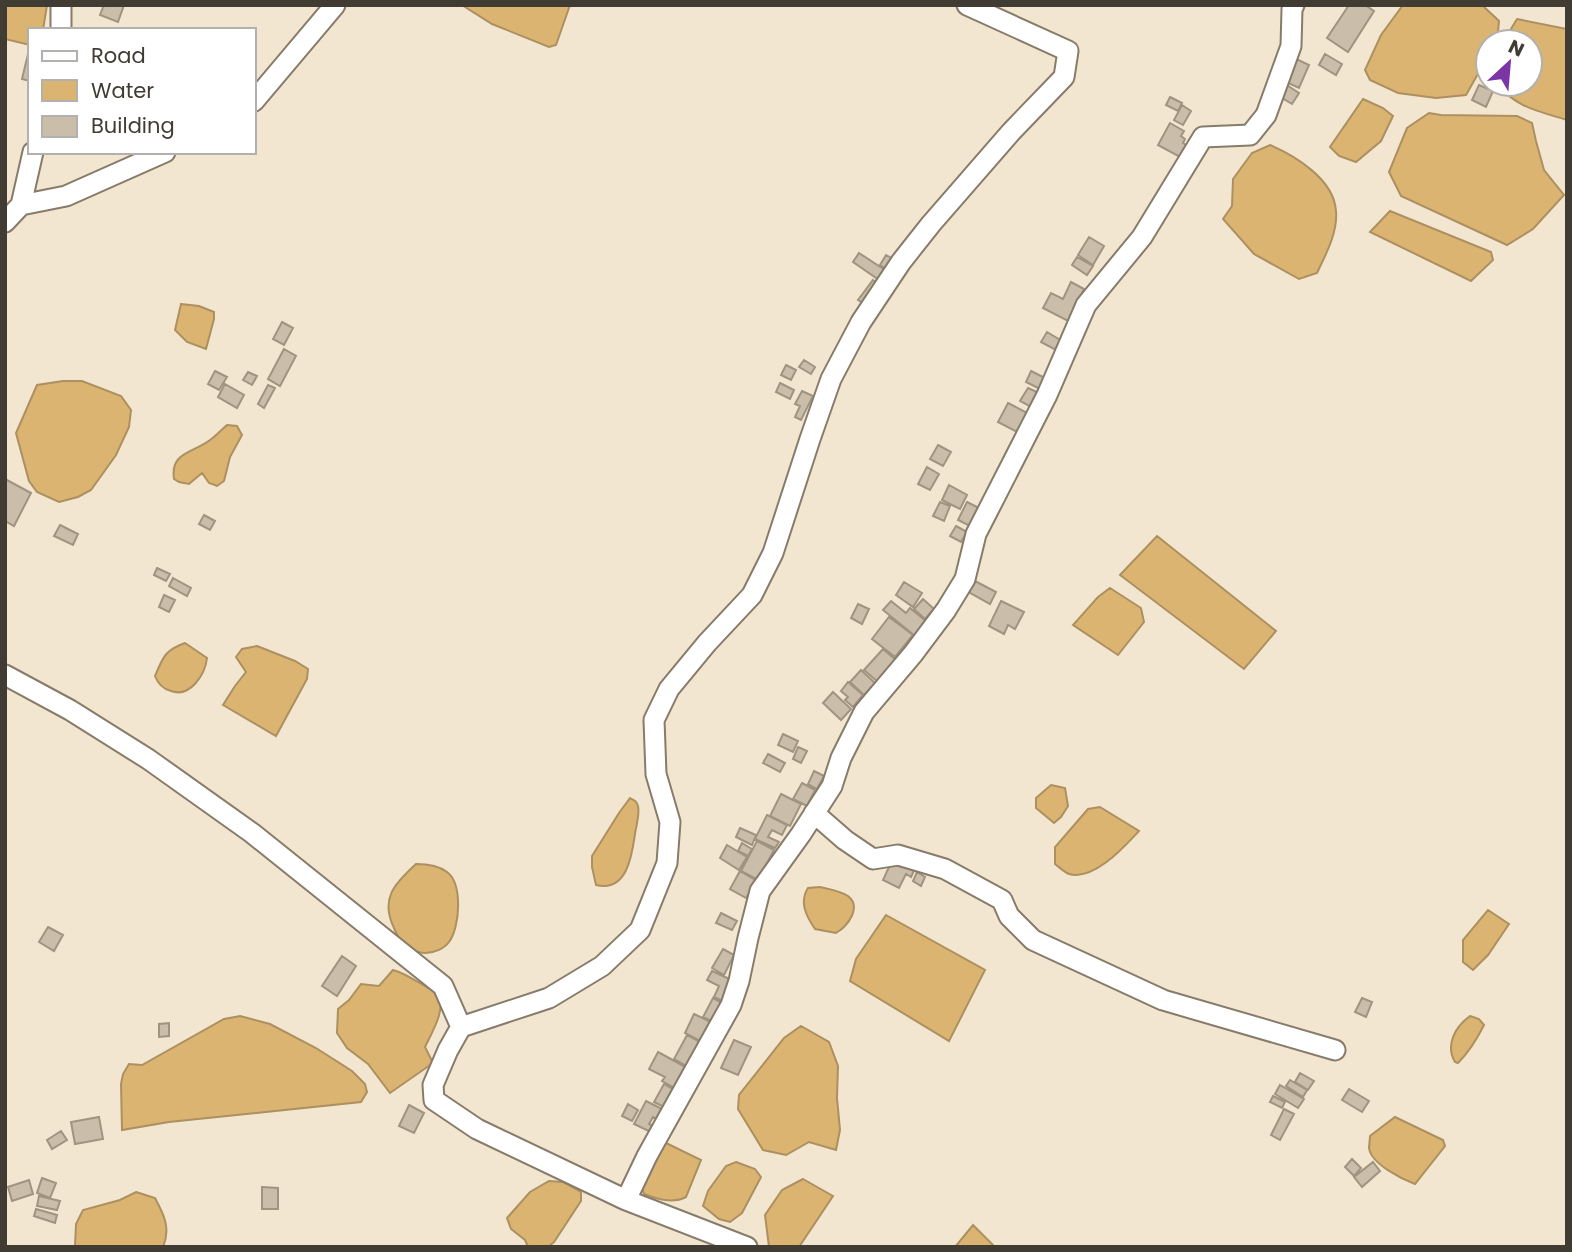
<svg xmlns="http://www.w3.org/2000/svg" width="1572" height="1252" viewBox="0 0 1572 1252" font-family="Poppins,sans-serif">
<rect width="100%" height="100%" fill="#f3e6d1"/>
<path fill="#dbb472" stroke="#ac905f" stroke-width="2" d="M5,5H47L43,30H30V45L5,39Z
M462,5H570L556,45L549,47L492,24Z
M1403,5H1482L1499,21L1497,42H1488V56L1466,95L1436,98L1398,93L1370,80L1365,70L1381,35Z
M1517,19L1567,29V120C1538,111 1517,108 1497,84H1530V42H1503Z
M1363,99L1383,108L1393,116L1381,141L1356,162L1339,156L1330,147Z
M1429,113L1441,115L1517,116L1532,123L1536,141L1544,170L1564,195L1533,229L1507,245L1401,196L1389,172L1407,128Z
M1270,145C1295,156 1334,179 1336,211C1338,232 1326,254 1317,273L1299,279L1254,254L1223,219L1232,206L1233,179L1252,153Z
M1390,211L1491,252L1493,260L1471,281L1370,232Z
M181,304L199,306L214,312V319L206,349L187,342L175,330Z
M63,381H82L121,396L131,410L129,427L116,455L91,490L78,497L59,502L37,492L29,481L16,433L37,385Z
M227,425L237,426L242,435L230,457L224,481L217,486L209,483L202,473L189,484L179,482L174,479C170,452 193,453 210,440C216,436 221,430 227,425Z
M1157,536L1276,631L1244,669L1120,575Z
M1110,588L1141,608L1144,622L1118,655L1073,625L1098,597Z
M185,643L207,658C205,675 190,698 171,691C163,689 158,684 155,676C163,657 165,650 185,643Z
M257,646L295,661L308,669L307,679L276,736L223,705L235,686L246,672L236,657L242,649Z
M1051,785L1065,788L1068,806L1061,817L1054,823L1036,808V798Z
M630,798C635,801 636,800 638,806C640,814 636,826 635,834C632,855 627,893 596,885L592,867V856L619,813Z
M1100,807L1139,831C1124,847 1094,881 1069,874C1064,872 1059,867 1055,864V847L1088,809Z
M416,864C426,864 438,865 447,872C463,884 460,927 449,942C444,949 433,953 426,953C419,953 416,952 410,949C400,943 399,939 394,928C380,899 394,884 416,864Z
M820,887C828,889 841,891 848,896C862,907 848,926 836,933L815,929C806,916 799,902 808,888Z
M1488,910L1509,924L1488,955L1473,970L1463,962V940Z
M886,915L985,970L949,1041L850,981L856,959Z
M393,970C404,973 413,979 423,985C428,988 434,990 437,994C448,1007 431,1034 425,1047L433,1063L390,1093L368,1064L347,1048L337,1033L338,1009L349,1000L361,984L379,986Z
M240,1016L270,1024L316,1048L352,1071L365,1084L367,1092L361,1102L169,1122L122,1130L121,1084L123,1074L129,1064L142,1065L224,1019Z
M1470,1016L1479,1019L1484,1025C1477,1039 1469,1052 1458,1063L1455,1062C1445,1045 1455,1027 1470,1016Z
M801,1026L829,1042L838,1066L837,1098L840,1130L836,1150L809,1142L786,1155L763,1150L738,1109L739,1095L784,1038Z
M1395,1117L1443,1140L1445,1146L1415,1184C1402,1179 1371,1164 1369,1148C1369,1147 1370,1138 1370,1136Z
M666,1143L701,1160L686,1197C673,1204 657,1199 644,1194L640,1183L656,1147Z
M736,1162L755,1169L761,1177L742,1213L730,1222L719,1219L703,1206L708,1191L726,1166Z
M803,1179L833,1196L799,1247H769L765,1215L782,1190Z
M549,1181L563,1182L581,1192V1201L554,1242L548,1247H528L525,1240L511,1229L507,1218L530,1192Z
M136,1192L155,1198C164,1215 171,1228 163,1247H75L76,1224L83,1210L120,1200Z
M973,1225L995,1247H955Z"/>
<path fill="#cabeaa" stroke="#a09481" stroke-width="2" d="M104,5H124L118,22L100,15Z
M1349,5H1365L1374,11L1348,52L1327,38Z
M28,54L30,55V81L22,79Z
M1325,54L1342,64L1336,75L1319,65Z
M1294,58L1309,65L1299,88L1284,81Z
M1282,82L1299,93L1292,104L1275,94Z
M1479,85L1493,91L1486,107L1472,100Z
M1170,97L1182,103L1178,111L1166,105Z
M1182,105L1191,111L1183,125L1174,120Z
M1170,123L1184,131L1181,136L1185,139L1183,143L1186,145L1180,157L1158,145Z
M1089,237L1104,246L1093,265L1078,255Z
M859,253L888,272L882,282L853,262Z
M886,255L895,260L889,271L880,265Z
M1077,257L1093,266L1087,275L1072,265Z
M873,280L882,287L867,306L858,300Z
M1071,282L1084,289L1068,321L1043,308L1051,293L1063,299Z
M282,322L293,328L284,345L273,339Z
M1047,332L1062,341L1056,350L1041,342Z
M284,349L296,356L280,386L268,379Z
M804,360L815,367L811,374L799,367Z
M786,365L796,370L791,380L781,375Z
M215,371L227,377L219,390L208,384Z
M1031,371L1047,379L1042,390L1026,382Z
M248,372L257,376L252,385L243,380Z
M780,383L794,390L790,399L776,392Z
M225,384L244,395L237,408L218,397Z
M268,385L275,388L264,408L258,404Z
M1028,388L1039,393L1031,407L1020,401Z
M802,391L813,396L801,420L795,417L800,406L795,404Z
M1008,403L1029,414L1019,433L998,422Z
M938,445L951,452L943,466L930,459Z
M927,467L939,474L930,490L918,484Z
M5,479L31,493L14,526L5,521Z
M949,485L967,495L960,509L942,500Z
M940,502L950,506L944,521L933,516Z
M967,502L979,508L970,526L958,520Z
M204,515L215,521L210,530L199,524Z
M60,525L78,534L73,545L54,536Z
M956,526L967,532L961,542L950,536Z
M157,568L170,574L166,581L154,575Z
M173,578L191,588L187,596L169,586Z
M973,580L996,592L990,604L967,591Z
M904,582L922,593L913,607L896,595Z
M164,595L175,600L169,612L159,607Z
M923,599L934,609L925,619L914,609Z
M891,601L906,613L910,608L927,622L915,636L883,610Z
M1001,601L1024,612L1015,629L1008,625L1004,634L989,626Z
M858,604L869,609L862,624L851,618Z
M889,617L913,635L895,657L872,639Z
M883,649L897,661L878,682L864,670Z
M861,670L875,683L864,695L850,682Z
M848,682L863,695L853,707L845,700L848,697L841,691Z
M833,692L851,709L841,720L823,703Z
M783,734L798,741L793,752L778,745Z
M798,747L807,751L801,763L793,759Z
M768,754L785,763L780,772L763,763Z
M814,771L824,776L817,789L808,784Z
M802,783L815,790L807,806L793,799Z
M781,794L801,804L790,826L770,816Z
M767,815L787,825L782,835L772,830L768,837L779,842L775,848L755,839Z
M740,828L756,835L752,845L736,837Z
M757,841L774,850L758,880L741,871Z
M742,843L752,849L748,856L738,851Z
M727,845L747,857L739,870L720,858Z
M894,856L916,866L911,877L906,874L899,888L883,880Z
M740,871L757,881L746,898L730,889Z
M917,872L925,877L921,886L913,881Z
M721,913L737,921L732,930L716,923Z
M48,927L63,935L54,951L39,942Z
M723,949L734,955L724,975L712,968Z
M342,956L356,966L337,996L322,986Z
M712,971L734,981L724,1002L714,997L719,986L707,980Z
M713,998L724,1004L715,1023L703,1017Z
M1362,998L1372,1002L1366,1017L1355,1012Z
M694,1014L713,1023L704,1043L685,1033Z
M169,1023V1036L159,1037V1024Z
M687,1035L705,1045L692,1069L674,1059Z
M734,1040L751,1047L738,1075L721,1068Z
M658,1052L691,1070L680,1091L662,1081L665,1077L649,1069Z
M1300,1073L1314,1081L1308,1090L1295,1082Z
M1290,1080L1307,1090L1303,1097L1286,1086Z
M664,1084L679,1092L670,1110L654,1102Z
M1280,1085L1304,1099L1298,1108L1275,1094Z
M1349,1089L1369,1101L1362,1112L1342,1100Z
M1273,1096L1285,1102L1282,1108L1270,1102Z
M646,1101L666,1111L661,1122L653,1117L649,1124L658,1128L655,1134L634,1124Z
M628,1104L638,1110L632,1121L622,1116Z
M409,1105L424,1113L414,1133L399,1126Z
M1284,1109L1294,1114L1280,1140L1271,1135Z
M99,1117L103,1139L75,1144L71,1122Z
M61,1131L67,1140L52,1149L47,1140Z
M1352,1159L1361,1168L1354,1176L1345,1167Z
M1373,1162L1380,1171L1362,1187L1354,1177Z
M42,1178L56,1183L50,1198L37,1193Z
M29,1180L33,1194L12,1201L8,1187Z
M262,1187L278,1188V1209H262Z
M39,1196L60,1201L57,1210L37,1206Z
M36,1209L57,1215L55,1223L34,1216Z"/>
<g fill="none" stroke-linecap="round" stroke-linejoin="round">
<g stroke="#877b69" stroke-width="23">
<path id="minor" d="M61,5V30
M254,101L335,5
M21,205L33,152
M5,222L21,205L66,196L165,152
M5,675L70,710L148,759L252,833L443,986L461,1027L448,1050L433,1085L434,1100L477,1129L626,1200L747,1247
M814,813L845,840L873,859L898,855L945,869L1002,900L1009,916L1033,940L1163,1000L1335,1050
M461,1027L549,998L602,966L640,930L667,863L670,822L656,774L654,720L669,689L707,643L752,595L773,553L810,439L831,379L861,322L901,262L931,224L1011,132L1064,77L1068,51L967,5
M626,1200L647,1156L731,1005L739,981L748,938L760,891L801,834L832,786L841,758L864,712L913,654L946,610L965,579L976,534L1047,395L1086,305L1142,237L1203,137L1250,135L1266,115L1291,46L1292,9L1294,5"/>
</g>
<use href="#minor" stroke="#fff" stroke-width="19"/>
</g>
<rect width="1572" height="1252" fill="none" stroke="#403b33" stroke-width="14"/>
<rect x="28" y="28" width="228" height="126" fill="#ffffff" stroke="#b3b1ad" stroke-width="2"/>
<rect x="42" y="51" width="35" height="10" fill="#ffffff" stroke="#b3b1ad" stroke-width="2"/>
<text x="91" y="63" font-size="21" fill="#403b33">Road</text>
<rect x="42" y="80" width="35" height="21" fill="#dbb472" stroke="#b3b1ad" stroke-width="2"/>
<text x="91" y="98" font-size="21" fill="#403b33">Water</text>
<rect x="42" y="116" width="35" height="21" fill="#cabeaa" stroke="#b3b1ad" stroke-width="2"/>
<text x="91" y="133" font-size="21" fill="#403b33">Building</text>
<g transform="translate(1509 63) rotate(26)"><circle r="33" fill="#ffffff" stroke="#b3b1ad" stroke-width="2"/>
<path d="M0-5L12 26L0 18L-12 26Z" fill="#7c35a7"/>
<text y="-10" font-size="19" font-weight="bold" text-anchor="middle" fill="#403b33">N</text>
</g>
</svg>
